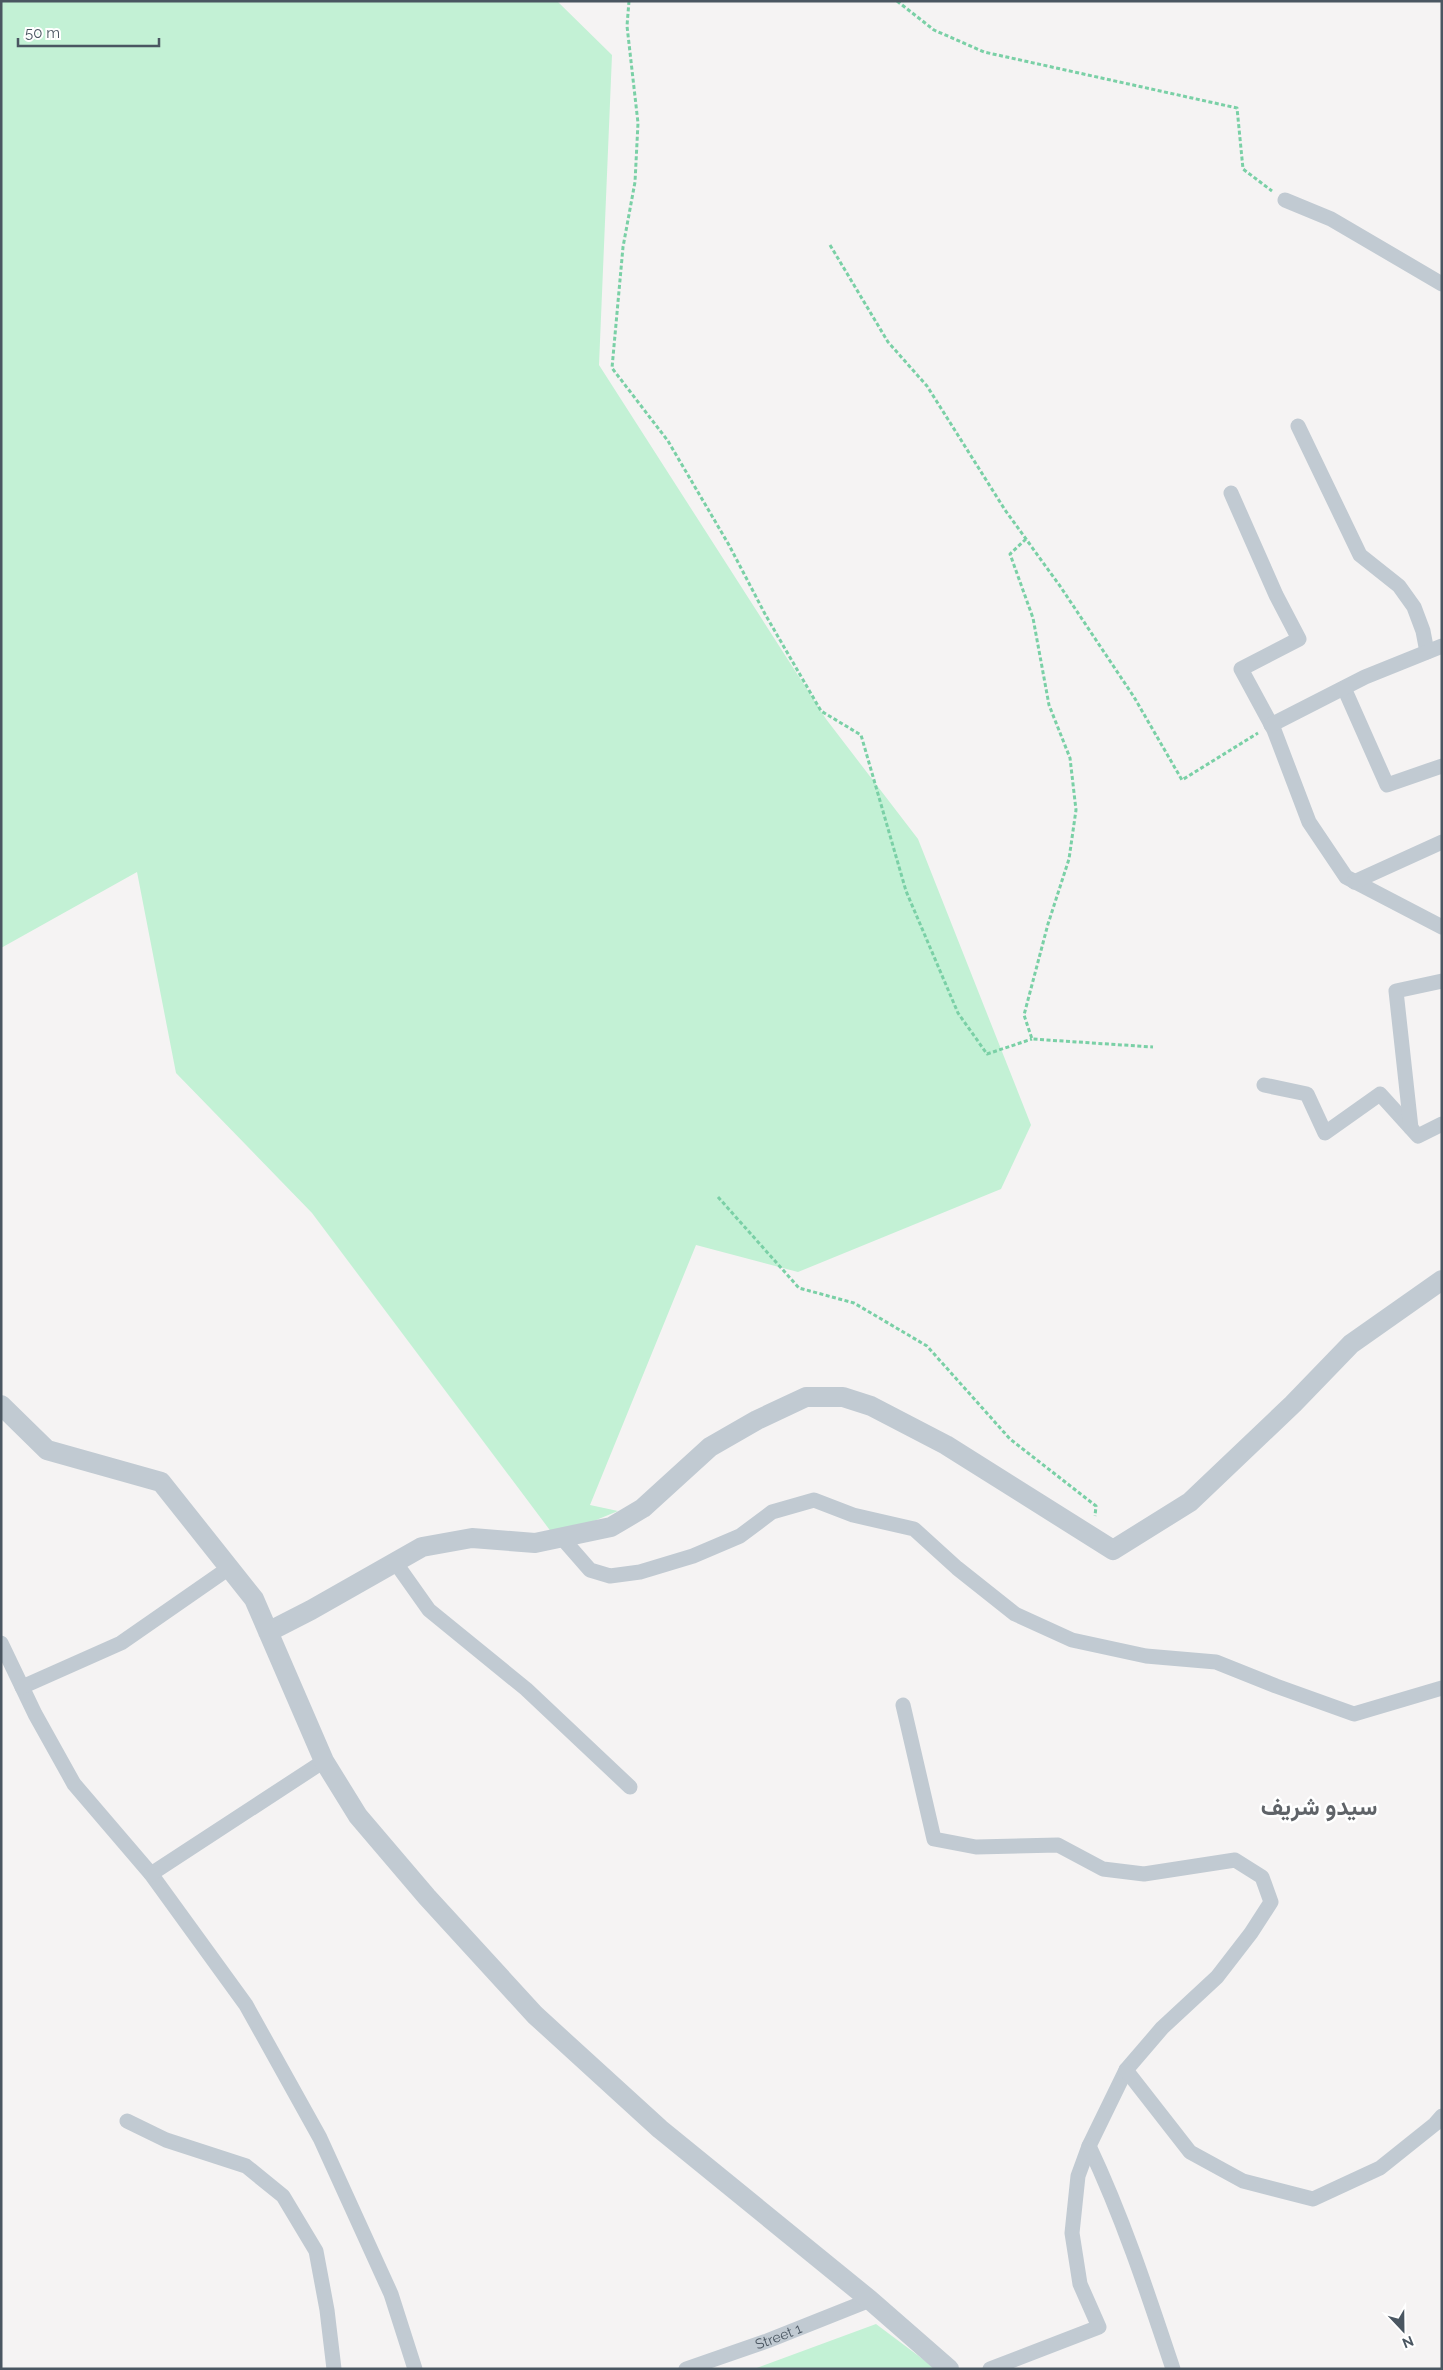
<svg xmlns="http://www.w3.org/2000/svg" width="1443" height="2370" viewBox="0 0 1443 2370" font-family="Raleway,Vazirmatn,sans-serif">
<rect width="100%" height="100%" fill="#f5f3f3"/>
<path fill="#c3f1d5" d="M1,1H557L612,55L599,365L826,719L918,839L1031,1125L1001,1189L798,1272L696,1245L590,1505L618,1511L555,1537L312,1213L176,1073L137,872L1,948Z
M876,2324L936,2369H754Z"/>
<g fill="none" stroke-linecap="round" stroke-linejoin="round">
<path stroke="#7ad0a6" stroke-width="3" stroke-dasharray="4 2.5" stroke-linecap="butt" d="M629,1L627,26L638,123L635,182L623,247L612,368L668,441L729,545L765,614L821,711L861,735L906,891L958,1013L987,1054L1032,1039
M897,1L934,30L984,52L1237,108L1243,169L1272,191
M830,245L888,342L927,386L1005,510L1060,586L1134,697L1182,780L1258,733
M1026,539L1010,554L1033,618L1049,705L1070,758L1076,810L1069,859L1048,924L1024,1015L1032,1039L1153,1047
M718,1197L799,1288L854,1303L927,1346L1010,1439L1096,1506L1095,1516"/>
<g stroke="#c1cad2" stroke-width="15">
<path d="M1285,200L1331,219L1442,284"/>
<path d="M1298,426L1360,555L1399,586L1414,607L1423,631L1427,652"/>
<path d="M1231,493L1276,595L1299,639L1241,669L1274,730L1309,822L1346,877L1442,927"/>
<path d="M1344,688L1387,785L1442,766"/>
<path d="M1271,725L1365,677L1442,646"/>
<path d="M1354,882L1442,842"/>
<path d="M1264,1085L1307,1094L1325,1133L1380,1094L1418,1136L1442,1124"/>
<path d="M1411,1128L1396,991L1442,981"/>
<path d="M562,1538L590,1570L610,1576L640,1572L693,1556L740,1536L772,1512L814,1500L853,1515L914,1529L957,1568L1015,1614L1072,1640L1146,1656L1216,1662L1276,1686L1354,1714L1442,1688"/>
<path d="M395,1562L429,1610L526,1689L630,1787"/>
<path d="M1,1643L35,1714L74,1784L151,1874L246,2005L320,2138L391,2294L415,2369"/>
<path d="M22,1687L121,1643L229,1568"/>
<path d="M903,1705L934,1839L976,1847L1058,1845L1103,1869L1144,1874L1235,1860L1262,1877L1271,1902L1251,1933L1217,1977L1162,2028L1126,2070L1089,2146L1078,2176L1072,2233L1080,2284L1099,2327L990,2369"/>
<path d="M151,1874L324,1761"/>
<path d="M1126,2070L1190,2152L1243,2181L1313,2199L1380,2168L1435,2124L1442,2116"/>
<path d="M127,2121L166,2140L246,2166L283,2196L316,2251L327,2310L334,2369"/>
<path d="M1089,2146C1123,2218 1148,2294 1173,2369"/>
<path id="s1" d="M686,2369L767,2341L870,2300"/>
</g>
<path stroke="#c1cad2" stroke-width="20" d="M1,1405L47,1450L161,1482L254,1599L324,1761L358,1816L427,1897L535,2015L660,2129L870,2300L949,2369
M268,1632L311,1610L422,1547L472,1538L535,1543L611,1527L643,1508L710,1447L757,1420L806,1397H843L871,1406L946,1445L1113,1550L1190,1502L1293,1404L1351,1344L1442,1280"/>
</g>
<g text-anchor="middle" stroke-width="5" stroke-linejoin="round" paint-order="stroke">
<g font-size="14" fill="#4a5661" stroke="#fff">
<text dy="5" stroke="none"><textPath href="#s1" startOffset="98">Street 1</textPath></text>
</g>
<g font-size="24" font-weight="bold" fill="#5f6368" stroke="#fff">
<text x="1319" y="1815">سيدو شريف</text>
</g>
</g>
<rect width="1443" height="2370" fill="none" stroke="#4a5661" stroke-width="5"/>
<g transform="translate(1403 2330) rotate(158)" stroke="#ffffff" stroke-width="4" paint-order="stroke">
<path d="M0-4L9 19L0 12L-9 19Z" fill="#4a5661"/>
<text y="-8" font-size="14" font-weight="bold" text-anchor="middle" fill="#4a5661">N</text>
</g>
<path d="M18 38v8h141v-8" fill="none" stroke="#4a5661" stroke-width="2.5"/>
<text x="25" y="38" font-size="15" fill="#4a5661" stroke="#ffffff" stroke-width="4" paint-order="stroke">50 m</text>
</svg>
